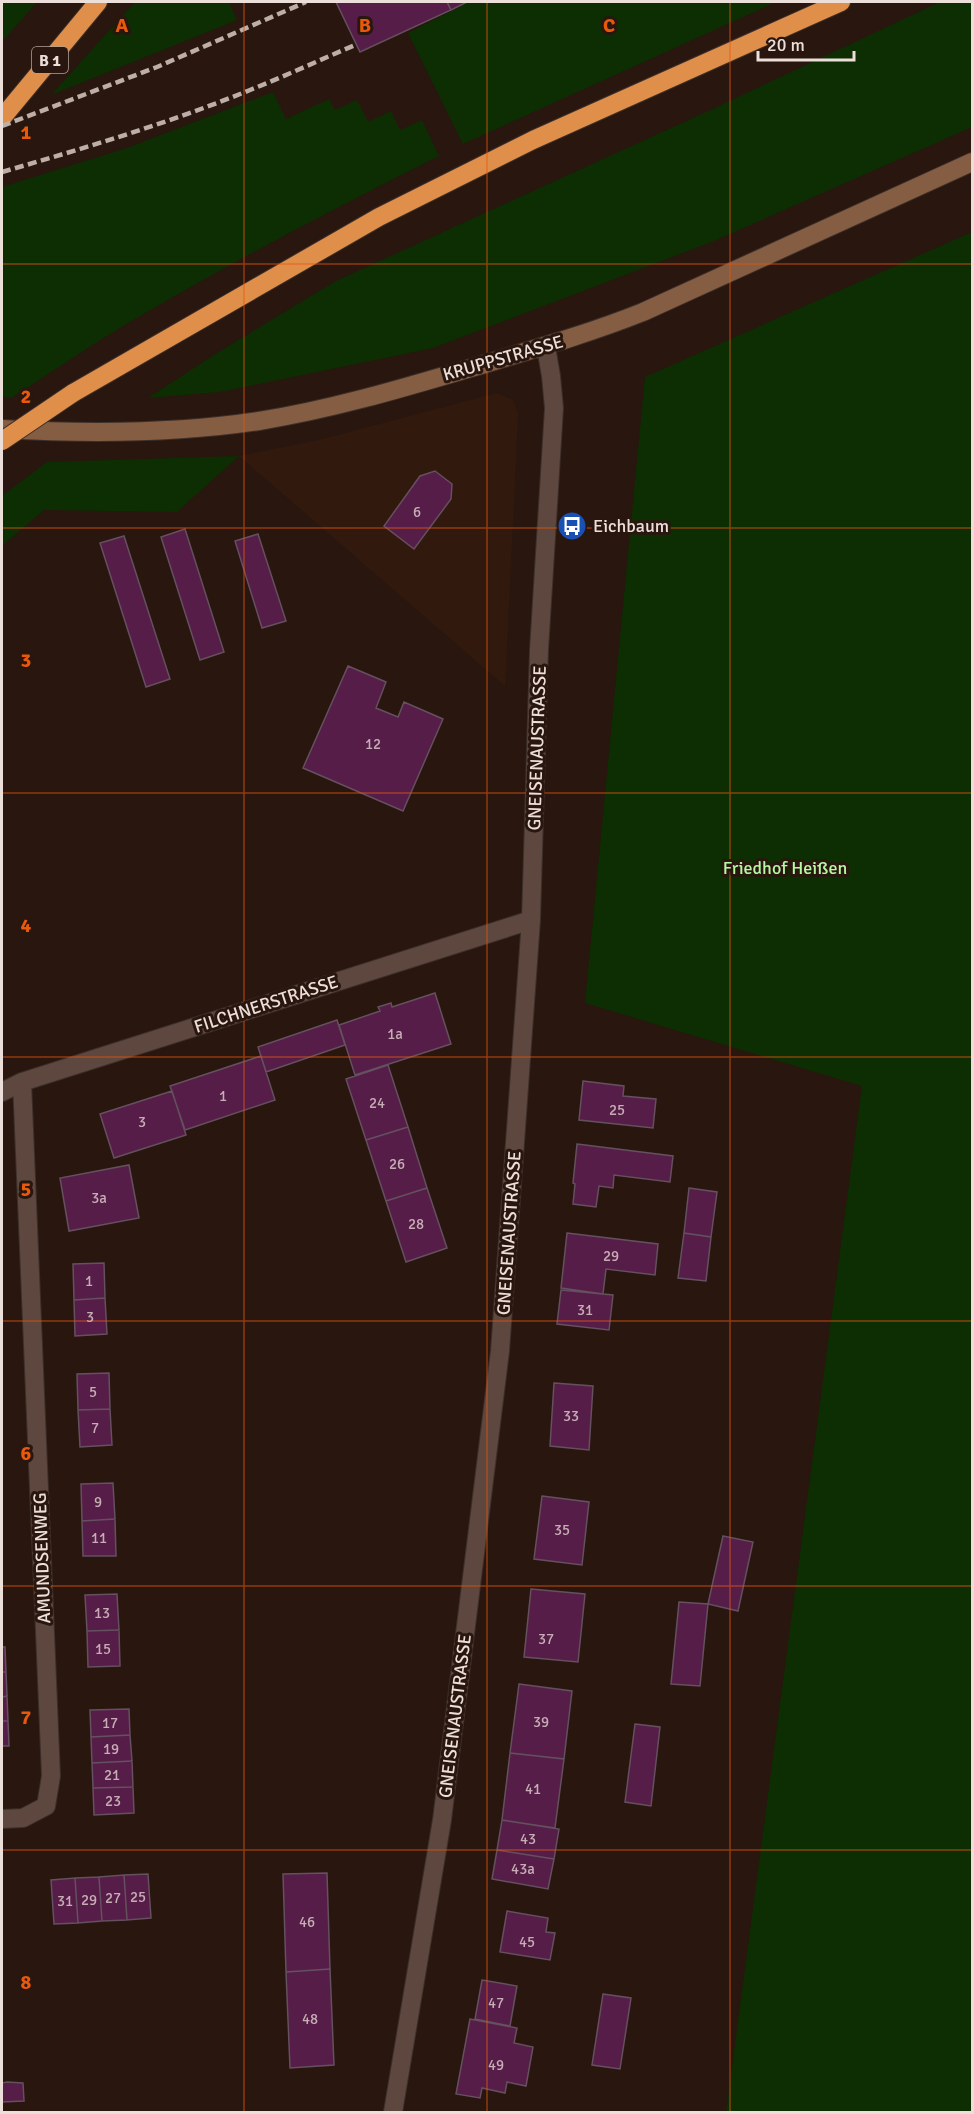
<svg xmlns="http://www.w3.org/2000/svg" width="974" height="2114" viewBox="0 0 974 2114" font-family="Signika,sans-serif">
<rect width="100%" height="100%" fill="#29160e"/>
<path fill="#32190e" d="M497,393L513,400L518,414L505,686L239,456L319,440Z"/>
<path fill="#0c2e02" d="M2,2H37L2,42Z
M135,2H229L237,20L51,95Z
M469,2H776L463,144L408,33Z
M940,2H972V127L714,241L433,348L220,392L148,398L217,353L336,281L704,113Z
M273,92L286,119L329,99L335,110L357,100L368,122L391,111L400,130L422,120L439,156C329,211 220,268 115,331C80,352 46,376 11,398L2,396V187L127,148Z
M972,232V2112H726L862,1086L585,1003L645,377Z
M239,456L177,512L44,510L2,546V496L47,462Z"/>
<path fill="#561d49" stroke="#64505e" stroke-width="1.5" d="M336,2H447L451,10L360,52Z
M447,2H467L451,10Z
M435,471L452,484L451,499L414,549L384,526L420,476Z
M185,529L224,652L200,660L161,537Z
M258,534L286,621L262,628L235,541Z
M124,536L170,679L146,687L100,543Z
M348,666L386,682L376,708L398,717L404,702L443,719L403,811L303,768Z
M435,993L451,1044L355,1075L339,1025L380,1011L378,1007L391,1003L392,1007Z
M337,1020L345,1045L266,1072L258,1047Z
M261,1056L275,1100L185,1130L170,1086Z
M388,1065L408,1127L366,1140L346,1079Z
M583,1081L624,1086L623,1096L656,1099L653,1128L579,1120Z
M172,1091L186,1135L114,1158L100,1114Z
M408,1127L427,1188L386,1201L366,1140Z
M577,1144L673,1156L670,1182L614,1175L613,1188L599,1186L596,1207L573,1204L575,1184L573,1183Z
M129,1165L139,1218L69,1231L60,1178Z
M427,1188L447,1248L406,1262L386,1201Z
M689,1188L717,1192L711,1237L684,1233Z
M567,1233L658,1244L655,1275L606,1269L603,1294L561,1288Z
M684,1233L711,1237L706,1281L678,1278Z
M104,1263L105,1298L74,1300L73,1264Z
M561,1290L613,1295L609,1330L557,1324Z
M105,1298L107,1334L75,1336L74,1300Z
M109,1373L110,1409L78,1410L77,1374Z
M554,1383L593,1386L589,1450L550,1446Z
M110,1409L112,1445L80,1447L78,1410Z
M113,1483L115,1519L82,1521L81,1484Z
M542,1496L589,1502L582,1565L534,1559Z
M115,1519L116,1556H83L82,1521Z
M723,1536L753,1542L738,1611L708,1604Z
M531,1589L585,1594L578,1662L524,1657Z
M117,1594L119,1630L87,1631L85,1595Z
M679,1602L708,1604L700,1686L671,1684Z
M119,1630L120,1666L88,1667L87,1631Z
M2,1647H5L6,1672H2Z
M2,1672H6L7,1696L2,1697Z
M519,1684L572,1691L564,1759L510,1753Z
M7,1696L8,1721H2V1697Z
M129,1709L130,1735L91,1737L90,1710Z
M2,1721H8L9,1746H2Z
M635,1724L660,1727L651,1806L625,1802Z
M130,1735L132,1761L92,1763L91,1737Z
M510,1753L564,1759L555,1828L502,1820Z
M132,1761L133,1787L93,1788L92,1763Z
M133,1787L134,1813L94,1815L93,1788Z
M502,1820L559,1829L554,1859L497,1850Z
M497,1850L554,1859L548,1889L492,1879Z
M327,1873L330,1969L286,1972L283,1874Z
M148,1874L151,1918L127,1920L124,1875Z
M124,1875L127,1920L102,1921L99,1877Z
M99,1877L102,1921L78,1923L75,1878Z
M75,1878L78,1923L54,1924L51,1880Z
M507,1911L548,1918L546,1932L555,1933L550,1960L500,1952Z
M330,1969L334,2065L290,2068L286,1972Z
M482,1980L517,1986L510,2026L475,2019Z
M603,1994L631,1998L620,2069L592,2065Z
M470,2019L517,2028L514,2043L533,2047L526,2086L507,2082L505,2093L482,2088L480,2098L456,2094Z
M7,2082L23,2083L24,2101L2,2102V2083Z"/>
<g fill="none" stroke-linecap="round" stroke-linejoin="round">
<g stroke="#3c2f2b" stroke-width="20">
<path id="street" d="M2,1092L22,1082L531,920
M2,1819L23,1818L46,1806L51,1776L22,1082
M393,2112L442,1820L500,1351L531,920L539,650L554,408L551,376L546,347"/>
</g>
<g stroke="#3c2f2b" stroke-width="20">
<path id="secondary" d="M2,429C88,434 173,434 259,421C333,409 403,388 474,367C531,350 588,334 643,312L972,162"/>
</g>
<g stroke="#3c2f2b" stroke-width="20">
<path id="highway" d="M2,118L98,2
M73,393L379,217L533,140L841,2"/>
</g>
<use href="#street" stroke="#5d473e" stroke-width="18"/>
<use href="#secondary" stroke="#845d42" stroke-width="18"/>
<use href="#highway" stroke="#e08f4b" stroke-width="18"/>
<path stroke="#bdaea7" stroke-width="4.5" stroke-dasharray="9 4.5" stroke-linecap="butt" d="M2,126L157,67L306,2
M2,172C85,148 169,123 250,90C285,76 320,60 355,45"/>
<g stroke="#3c2f2b" stroke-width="20" stroke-linecap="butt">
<path id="highway-bridge" d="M2,441L73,393"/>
</g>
<use href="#highway-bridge" stroke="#e08f4b" stroke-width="18"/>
</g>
<path fill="none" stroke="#e8590c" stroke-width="1.5" stroke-opacity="0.55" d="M244,2V2112M487,2V2112M730,2V2112M2,264H972M2,528H972M2,793H972M2,1057H972M2,1321H972M2,1586H972M2,1850H972"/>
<defs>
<g id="bus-disc" transform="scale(1.5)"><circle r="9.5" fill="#1a4fb4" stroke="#29160e"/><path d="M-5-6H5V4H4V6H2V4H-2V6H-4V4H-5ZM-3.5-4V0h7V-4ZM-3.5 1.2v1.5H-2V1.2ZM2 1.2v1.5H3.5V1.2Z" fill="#fff"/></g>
</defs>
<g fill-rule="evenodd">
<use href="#bus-disc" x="572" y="526"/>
</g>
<g text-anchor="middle" stroke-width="6" stroke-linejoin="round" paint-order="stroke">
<g font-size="15" fill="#c6aeb4">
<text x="417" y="517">6</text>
<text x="373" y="749">12</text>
<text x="395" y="1039">1a</text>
<text x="223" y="1101">1</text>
<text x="377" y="1108">24</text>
<text x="617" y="1115">25</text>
<text x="142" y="1127">3</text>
<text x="397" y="1169">26</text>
<text x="99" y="1203">3a</text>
<text x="416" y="1229">28</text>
<text x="611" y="1261">29</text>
<text x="89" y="1286">1</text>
<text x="585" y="1315">31</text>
<text x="90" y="1322">3</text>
<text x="93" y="1397">5</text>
<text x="571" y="1421">33</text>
<text x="95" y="1433">7</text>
<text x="98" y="1507">9</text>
<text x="562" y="1535">35</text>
<text x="99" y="1543">11</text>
<text x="102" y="1618">13</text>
<text x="546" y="1644">37</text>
<text x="103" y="1654">15</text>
<text x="541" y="1727">39</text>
<text x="110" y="1728">17</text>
<text x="111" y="1754">19</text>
<text x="112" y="1780">21</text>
<text x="533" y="1794">41</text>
<text x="113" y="1806">23</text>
<text x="528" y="1844">43</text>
<text x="523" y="1874">43a</text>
<text x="138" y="1902">25</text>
<text x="113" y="1903">27</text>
<text x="89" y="1905">29</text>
<text x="65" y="1906">31</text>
<text x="307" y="1927">46</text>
<text x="527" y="1947">45</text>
<text x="496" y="2008">47</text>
<text x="310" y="2024">48</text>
<text x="496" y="2070">49</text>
</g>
<rect fill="#29160e" stroke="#b2a29b" stroke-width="1.5" x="32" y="47" width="36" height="26" rx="4.5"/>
<g font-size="16" font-weight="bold" fill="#ecded8">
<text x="50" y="66">B 1</text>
</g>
<g font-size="18" fill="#ecded8" stroke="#29160e">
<text transform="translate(503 358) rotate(-16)" y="6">KRUPPSTRASSE</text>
<text transform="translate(537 748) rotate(-88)" y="6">GNEISENAUSTRASSE</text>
<text transform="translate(266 1004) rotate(-18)" y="6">FILCHNERSTRASSE</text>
<text transform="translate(509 1233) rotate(-86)" y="6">GNEISENAUSTRASSE</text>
<text transform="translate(42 1558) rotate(-92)" y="6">AMUNDSENWEG</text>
<text transform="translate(455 1716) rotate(-83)" y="6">GNEISENAUSTRASSE</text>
</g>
<g font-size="18" fill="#ecded8" stroke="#29160e" text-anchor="start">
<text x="593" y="532">Eichbaum</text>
</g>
<g font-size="18" fill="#b5f9a3" stroke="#29160e">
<text x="785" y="874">Friedhof Heißen</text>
</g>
</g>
<g font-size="20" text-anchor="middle" font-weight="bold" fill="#e8590c" stroke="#29160e" stroke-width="6" stroke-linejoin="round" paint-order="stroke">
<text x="122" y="32">A</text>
<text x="365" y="32">B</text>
<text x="609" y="32">C</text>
<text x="26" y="139">1</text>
<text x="26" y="403">2</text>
<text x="26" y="667">3</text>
<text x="26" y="932">4</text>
<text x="26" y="1196">5</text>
<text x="26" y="1460">6</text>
<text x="26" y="1724">7</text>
<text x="26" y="1989">8</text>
</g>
<rect width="974" height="2114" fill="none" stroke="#ecded8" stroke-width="6"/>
<path d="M758 51v9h96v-9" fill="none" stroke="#ecded8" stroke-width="3"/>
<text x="767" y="51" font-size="18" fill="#ecded8" stroke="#29160e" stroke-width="4.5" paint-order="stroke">20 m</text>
</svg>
